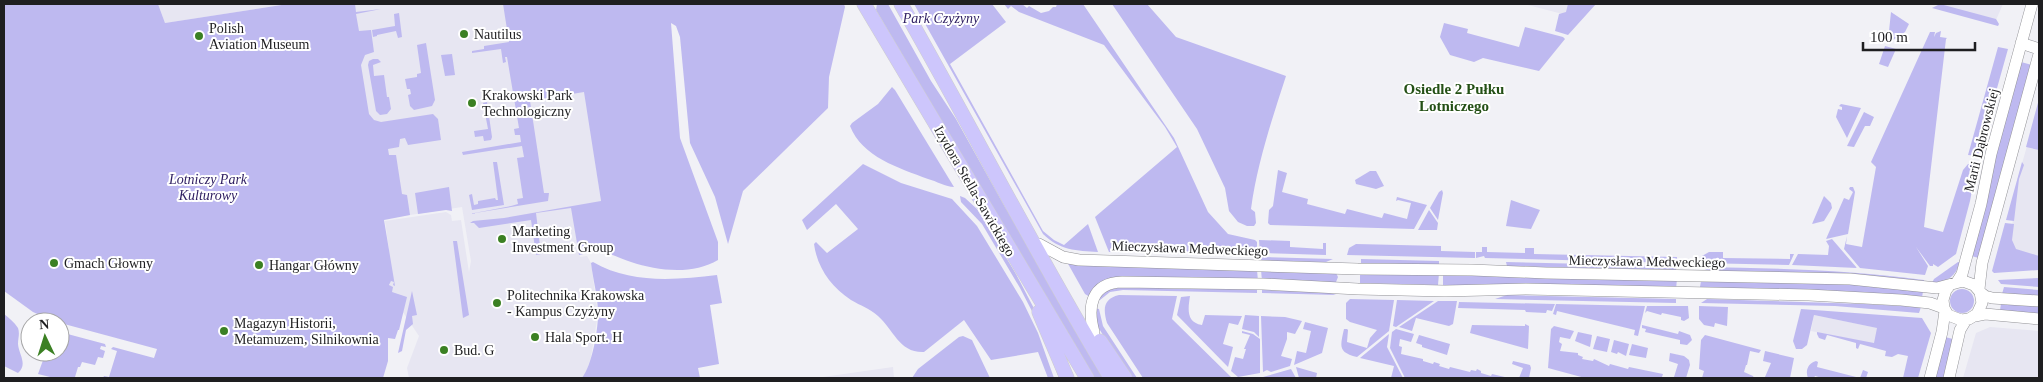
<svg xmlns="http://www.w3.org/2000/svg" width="2043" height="382" viewBox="0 0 2043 382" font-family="Georgia,serif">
<rect width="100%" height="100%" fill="#f1f1f6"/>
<path fill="#e7e6f2" d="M158,4H288L165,23Z
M350,4H507L585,91L601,202L572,209L580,257L587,256L591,263L598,314L591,357L586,373L582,378H409L407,368L419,336L390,293L389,250L385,221L446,212L451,215L452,221L461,220L469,272L471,261L462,207L384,219Z
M1524,4H1587L1574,17Z
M1935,4H2003L1996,20Z
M2027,146L2039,147V258L2016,251L2010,246L2017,181Z
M1814,315L1878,328L1875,344L1811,331Z
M1990,327L2039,331V378H1963L1976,333Z
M893,367L894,378H816Z"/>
<path fill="#beb9f0" d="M4,4H158L165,23L288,4H355L356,12L381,9L356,14L359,31L371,30L374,52L365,55L361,65L369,114L374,120L381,122L433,114L438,119L441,140L408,145L405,138L400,139L399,147L388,149L389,155H396L402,194L407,195L410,215L384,220L395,286L393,285L394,282L391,281L389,285L393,287L392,292L407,297L399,330H398L395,339L388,338V361L383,378H103L104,376L109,377L117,351L111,349L113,347L154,358L157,349L53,321L33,312L4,291Z
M503,4H844L845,7L829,77L828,108L743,191L728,244L715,197L690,143L680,37L676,26L671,23L680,138L718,242V260C693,275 658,271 631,262C621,259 608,252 598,251C592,251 585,254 579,255L571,208L536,213L541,254L536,255L531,220L479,228L474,223H470L473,221L504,218L601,201L584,92L530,101L544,193H549L548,201L469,214L511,206L518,204L517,199L523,198L517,158L524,157L522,146L463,155L462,152L521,142L520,135H515L514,129L519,128L507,57H505L506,62L503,63L501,49L472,53V51L484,49V46L509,42Z
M877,4H888L931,81L956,119L1005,207L1106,378H1092L876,10Z
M914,4H992L1006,22L950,64L1043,231L1054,240L1064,245L1088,224L1098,252C1077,251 1059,250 1043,234Z
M1004,4H1022L1027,8L1029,6L1041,13L1049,11L1053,7H1056L1057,4H1083L1174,138L1208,212L1228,234L1255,240L1257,242V253L1109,252L1095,217L1177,147L1165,127L1104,45L1019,12L1011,6L1008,9Z
M1112,4H1147L1176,37L1286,76C1272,119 1257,164 1251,209L1255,212L1256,223L1254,226H1247L1238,222L1229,211L1225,188L1197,129Z
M1568,4H1596L1568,35L1555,31L1559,14L1566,12Z
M1940,4L1996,19L1999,24L1998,26L1932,8Z
M1891,12L1909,24L1905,32L1893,40L1889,31Z
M399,13L402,37L398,38L396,31L377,35V36L373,37L372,30L395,26L394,14Z
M1444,23L1468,29L1467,33L1519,47L1525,27L1563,37L1565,39L1539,71L1483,58L1474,62L1450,55L1440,37Z
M1941,31L1940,37L1947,38L1946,39L1924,227L1943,232L1963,170L1968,164H1977L1970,201L1956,254L1938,267L1933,264V266H1930L1916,247L1928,266L1925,275L1860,268L1844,249L1847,236L1846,244L1862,247L1876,167L1871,162L1930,32H1935L1934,37L1936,33Z
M426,43L435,100L432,106L414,110L410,106L408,95L411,94L410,89H407L405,79L417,77V74L421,73L417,45Z
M1885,46L1896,49L1888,67L1879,64Z
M1998,47L2008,49L1978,156L1968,155Z
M452,54L455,75L445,76L441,55Z
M373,59H378L381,62L373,65L374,76L384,75L387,97H389L391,109L387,114L380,115L376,111L368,65L369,61Z
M2021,62L2032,65L1979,258L1971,256L1994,161Z
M892,87L895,90L954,187C946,187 936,181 928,179C899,168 862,157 850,126L852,123L878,104Z
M2039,99V150L2026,147Z
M487,102L492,137L491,140L484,141L483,136L475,137L474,131L488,129L483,103Z
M1841,104L1861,108L1847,138L1836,117L1838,109L1842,110V107L1839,106Z
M1864,112L1874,117L1870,126H1865L1854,147L1847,146Z
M493,162H497L504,205L472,210L469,195L472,194L474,205L478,204V201L495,198L496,200H498Z
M2022,162L2024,165L2019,179L2014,221L2006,220Z
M863,164L901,183L952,199L977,226L1023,302L1038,333L1054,378H1048L1038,352L991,360L964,320L924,352C899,353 894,330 878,316C869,308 861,306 851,300C831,287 817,267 814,244L816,242L827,253L858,229L836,204L807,230L802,220Z
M1278,170L1287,173L1282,192L1308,199L1307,204L1345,214L1347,209L1382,218L1384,213L1407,219L1411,203L1398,200L1396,201L1397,197L1427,205L1414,229L1270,225L1268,223L1269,210L1273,206Z
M1370,171H1376L1384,186L1376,189L1356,184L1355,180Z
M449,187L452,211L446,210L418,214L415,193Z
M1850,187H1853L1855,192L1848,234L1826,239L1844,198L1849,200L1853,192L1849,189Z
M1442,190L1443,193L1438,220L1430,208L1439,192Z
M960,196L965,198L977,209L1016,274L1039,318L1062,378H1059L1036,319L1020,288L982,224L961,202Z
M1824,196L1831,203L1832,208L1824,221L1812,224Z
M1511,200L1540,210L1531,229L1506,226Z
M1429,210L1438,223L1437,230H1418Z
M2005,223L2014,224L2012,240L2016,249L2039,256V270L1994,273L1992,271Z
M1832,239L1857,268L1792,265L1798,254L1828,255L1829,246L1826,241Z
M1259,240L1290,241V247L1323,249V243H1326V255L1260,253Z
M453,241H457L469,315L463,318Z
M1356,244L1441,246V251L1475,252V258L1347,255L1349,248Z
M1482,247H1487V252L1525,253V248H1534V254L1677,257V263L1485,258L1484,256L1476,258V252H1482Z
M1709,252H1723V258L1790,259V254H1794L1789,265L1700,263L1702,256Z
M1261,257L1333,259L1326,262L1261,261Z
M1361,259L1439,261V265L1361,263Z
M593,262C631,284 675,280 717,275L722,303L710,305L719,364L698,368L700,378H582C592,365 598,331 598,314C598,297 593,280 591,263Z
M1067,262L1257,270L1258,281L1120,278L1090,297L1085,294Z
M1506,262L1676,266V270L1507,266Z
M1958,262H1960C1956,276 1947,283 1932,283L1934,279Z
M1701,267C1776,268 1850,270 1924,280V281L1709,271Z
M1261,270L1336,273L1338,277L1336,282L1333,283L1262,281Z
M1360,272L1439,273L1438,285L1360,283Z
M1443,273L1677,278L1676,290L1443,285Z
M2039,278V287L2001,284L1998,280Z
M1701,281L1842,283L1923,291L1922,298L1700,287Z
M1127,286L1175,289H1257V293L1123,290L1110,292L1100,300L1098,299L1107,290Z
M2004,287L2039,290V296L2002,294Z
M1950 301a12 12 0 1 1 24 0a12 12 0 1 1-24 0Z
M1262,290L1325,291L1336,295L1262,293Z
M412,291L417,315L412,316L413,324L406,330L402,351L398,353Z
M1119,295L1177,296L1172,319L1232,378H1143L1107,323C1103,309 1103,299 1119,295Z
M1507,295L1676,299V303L1495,299Z
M1190,296C1188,309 1186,322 1202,325L1205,315L1242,316L1238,325L1229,323L1223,344L1233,347L1228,367L1177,315L1181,297Z
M1350,299L1394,300L1389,331L1357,357C1338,352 1340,347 1344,329H1347L1348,330L1347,342L1367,348L1370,338L1377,330L1350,322L1346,319V303Z
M1707,299L1864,304L1921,307L1919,313L1835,306L1701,303Z
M1397,300L1434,301L1396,327L1393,326Z
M1438,301H1457L1453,324L1449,326L1416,318L1412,331L1399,327Z
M1459,302L1555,304L1552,311L1547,310L1546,313L1526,312L1525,310L1458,308Z
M1556,304L1645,306L1638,336L1634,335L1635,330L1557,311L1556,315L1553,314Z
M2001,304L2039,306V314L2000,310Z
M1647,306H1688L1689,318L1684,321L1681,320V317L1662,313L1661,315L1647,311L1645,313Z
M1699,306L1728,307L1727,326L1715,323L1714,327L1704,325L1699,319Z
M1094,308L1099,309L1103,326L1137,378H1130L1098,327Z
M1801,309L1922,318L1931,333L1918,378H1903L1908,356L1898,354L1892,357L1885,356L1886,351L1860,344L1858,349L1856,348V343L1827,335L1825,340L1819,338L1817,334V332L1874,343L1877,328L1814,315L1807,345L1802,349H1796L1793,341Z
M4,314C9,318 14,322 18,328C20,334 18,338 18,344C19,355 28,364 18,373L4,366Z
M1245,315L1259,316V337L1254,332L1242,329Z
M1261,316L1285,317L1302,321L1295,334L1287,332V339L1281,356L1292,359L1290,366L1271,372L1267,370L1263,372Z
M1305,322L1328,328L1322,353L1294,365L1297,351L1306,353L1311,331L1303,329Z
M1525,324L1529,326L1528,349L1470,333L1472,325L1525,326Z
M1642,325L1678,334L1679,331L1690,335L1692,340L1687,345L1680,344V340L1645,332L1646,329L1642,328Z
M1554,326L1574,331L1570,339L1560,337L1559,342L1562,344L1560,351L1578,353V355L1583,357L1582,359L1593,361L1594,359L1609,366L1610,364L1628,369L1629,367L1663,374L1662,377L1585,378L1548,368L1551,329Z
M1396,329L1414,334L1411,342L1400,339L1399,346L1402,347L1401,354L1423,359V361L1433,364L1434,362L1440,364L1439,366L1449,369L1450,367L1470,372L1471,370L1476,371L1477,369L1481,371V373L1491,376L1492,374L1509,378H1405L1390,348L1392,332Z
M1242,331L1253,334L1260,339V373L1238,377L1231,371L1235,357L1243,359L1246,349H1244L1250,335L1242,333Z
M60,332L105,344L106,347L101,346L100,349L105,351L103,358L98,357L95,365L82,362L80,367H78L75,377L79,378H54L38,374L46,352H60Z
M1578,332L1592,335L1590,347L1575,341Z
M1389,334L1387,347L1403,378H1391L1394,366L1360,358Z
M1419,335L1450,344L1447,355L1422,347V345L1416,343Z
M1705,335L1761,350L1759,353L1750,351L1747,365H1746L1744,372L1753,376L1754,378H1702L1704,371L1699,369L1701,340Z
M963,336L972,340L990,378H912L918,369L959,337Z
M1597,336L1610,339L1607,352L1593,349Z
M1945,337L1953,339L1944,378H1934Z
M1614,340L1629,344L1626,356L1618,352L1617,354L1611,352Z
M1632,344L1648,348L1646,358L1629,355Z
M1765,351L1794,358L1790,378L1765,377L1771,363L1763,361Z
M1670,353L1684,356L1689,360L1690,365L1686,378L1674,377L1678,364L1669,361Z
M1513,361L1530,365L1531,368L1529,378H1519L1523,368L1512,364Z
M1816,361L1818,362L1817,367L1860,378L1863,370L1868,372L1866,378H1822L1815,376L1814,378H1808C1805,371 1808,363 1816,361Z
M1296,367L1317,373L1316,378H1299Z
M1291,369L1296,378H1263V377Z"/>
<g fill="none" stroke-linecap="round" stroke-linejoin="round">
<g stroke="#939397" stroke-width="12">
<path id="minor" d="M2021,43L2039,49
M1039,244L1063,257L1079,260L1358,269L1472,270L1546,273L1850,279L1937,288L1963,281L1974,285L1980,292L1982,303L1977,314L1969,319L1961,320L1948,315L1944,308L1943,300L1946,290L1950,285
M1957,282L1962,274L1966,259L1981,204L1991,154L2032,4
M1979,289L1982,263L2039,54
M1980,292L1985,296L1992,298L2039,301
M1975,316L1985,314L2039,319
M1094,332C1087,307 1091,283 1122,282L1263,284L1358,289L1445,291L1526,289L1809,295L1901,300L1930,303L1944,308
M1930,378L1942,332L1945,311
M1949,378L1960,330L1966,320"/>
</g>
<g stroke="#cecece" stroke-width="15">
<path id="major" d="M864,4L1087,378
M901,4C972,128 1037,256 1111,378
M1039,312L1067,378
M1100,341L1125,378"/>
</g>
<use href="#minor" stroke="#fff" stroke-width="11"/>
<use href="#major" stroke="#cdc6fc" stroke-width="14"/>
</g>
<g fill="#3b8023" stroke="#fff" stroke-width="2">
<circle cx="464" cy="34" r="5"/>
<circle cx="199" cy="36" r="5"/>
<circle cx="472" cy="103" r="5"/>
<circle cx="502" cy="239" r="5"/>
<circle cx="54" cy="263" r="5"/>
<circle cx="259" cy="265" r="5"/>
<circle cx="497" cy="303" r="5"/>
<circle cx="224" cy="331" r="5"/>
<circle cx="535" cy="337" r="5"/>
<circle cx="444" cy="350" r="5"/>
</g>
<g text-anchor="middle" stroke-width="4" stroke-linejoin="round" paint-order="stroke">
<g font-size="14" font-style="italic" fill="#2d1d60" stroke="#fff">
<text x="941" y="23">Park Czyżyny</text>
<text x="208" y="184">Lotniczy Park<tspan x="208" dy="16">Kulturowy</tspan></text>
</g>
<g font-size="14" fill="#1e1e20" stroke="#fff" text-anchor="start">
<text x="209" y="33">Polish<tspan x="209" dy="16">Aviation Museum</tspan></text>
<text x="474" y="39">Nautilus</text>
<text x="482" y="100">Krakowski Park<tspan x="482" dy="16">Technologiczny</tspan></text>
<text x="512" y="236">Marketing<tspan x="512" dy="16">Investment Group</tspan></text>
<text x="64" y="268">Gmach Głowny</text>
<text x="269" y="270">Hangar Główny</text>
<text x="507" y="300">Politechnika Krakowska<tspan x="507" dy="16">- Kampus Czyżyny</tspan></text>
<text x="234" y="328">Magazyn Historii,<tspan x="234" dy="16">Metamuzem, Silnikownia</tspan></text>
<text x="545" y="342">Hala Sport. H</text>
<text x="454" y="355">Bud. G</text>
</g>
<g font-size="14" fill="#1e1e20" stroke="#fff">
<text transform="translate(1981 140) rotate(-76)" y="5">Marii Dąbrowskiej</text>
<text transform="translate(975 191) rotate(60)" y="5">Izydora Stella-Sawickiego</text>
<text transform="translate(1190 248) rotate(2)" y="5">Mieczysława Medweckiego</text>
<text transform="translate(1647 261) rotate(1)" y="5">Mieczysława Medweckiego</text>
</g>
<g font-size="15" font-weight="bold" fill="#245016" stroke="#fff">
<text x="1454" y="94">Osiedle 2 Pułku<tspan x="1454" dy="17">Lotniczego</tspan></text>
</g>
</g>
<rect width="2043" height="382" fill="none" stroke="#1e1e20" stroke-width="10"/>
<g transform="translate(45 337) rotate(356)"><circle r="24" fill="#ffffff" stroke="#a5a5a6"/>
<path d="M0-4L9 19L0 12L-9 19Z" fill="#3b8023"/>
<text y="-8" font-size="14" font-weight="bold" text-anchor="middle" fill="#1e1e20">N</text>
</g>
<path d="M1863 42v8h112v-8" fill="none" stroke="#1e1e20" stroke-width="2.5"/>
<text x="1870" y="42" font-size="15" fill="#1e1e20" stroke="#ffffff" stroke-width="4" paint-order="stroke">100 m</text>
</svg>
